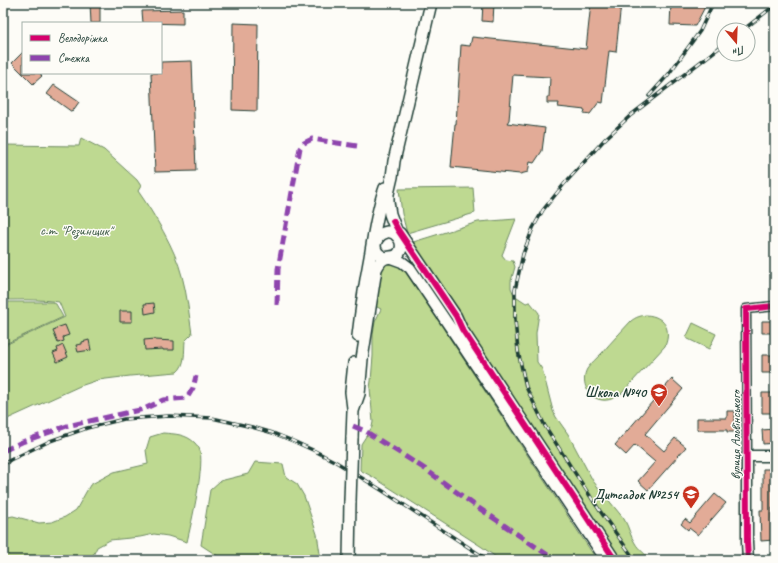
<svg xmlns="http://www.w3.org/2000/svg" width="778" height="563" viewBox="0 0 778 563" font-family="Caveat,sans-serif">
<rect width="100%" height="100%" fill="#fdfcf7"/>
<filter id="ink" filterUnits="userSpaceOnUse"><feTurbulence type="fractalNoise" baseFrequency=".025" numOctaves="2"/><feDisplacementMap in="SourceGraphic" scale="8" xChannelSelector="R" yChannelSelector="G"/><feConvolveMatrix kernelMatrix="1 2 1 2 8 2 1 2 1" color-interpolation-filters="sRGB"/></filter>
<g filter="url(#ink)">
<path fill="#bed991" stroke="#6e8b62" d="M81,138L104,150L137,180L141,186L138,191C154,214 175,248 182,276C187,294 189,314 192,334L185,341C184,351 186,365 177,372L130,376L98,380L80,386L3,421V346L65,317L59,302C40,299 22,300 3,300V145L79,146Z
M473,188L475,213L407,233L402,214L399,189Z
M516,219L502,255L506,260L513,261L515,267L511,281V288L514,295L526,303L530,302L539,313L536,333L537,362L542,369L544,376L553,411L556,417L568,434L593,481L624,519C629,527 630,536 635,543C638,549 646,554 650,560H617L410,243L478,222Z
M384,264C388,264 392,263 396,264C410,269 422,296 430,308C432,312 435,314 438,317C441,321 443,327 445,331L597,560H500L482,547L373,477L360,470L361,444L372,427L373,422L370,388L371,381L373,356V335L375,322L381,309L373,305L379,269Z
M3,302H52L56,304L63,317L3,345Z
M646,315C664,316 672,329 665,346L621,394C614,399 606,402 598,399C586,395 581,380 587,369C591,363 597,358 602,353C611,342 621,332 631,321C636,317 640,316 646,315Z
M693,323L716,334L709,349L686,338Z
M163,433C175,434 186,434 195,443C196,445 198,446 199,448C206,462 191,524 187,542L168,536L154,534L140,537L110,540L97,547L91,560H3V518L13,516L39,523L52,522L65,517L76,510L90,485L114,472L148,464L146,450L150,437Z
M255,462L283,464L286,477L297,484L304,496L317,534L321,560H224L201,545L210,490L220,481L248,474Z"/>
<path fill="#e2ab97" stroke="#1f3d34" d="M90,3H100V23H91Z
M483,3H494L493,22L482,21Z
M591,3H621L616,52L609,51L603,103L599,102L590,114L584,113L585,110L558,107L559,103H547V97H549L550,77L513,75L509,120L507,123L545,128L542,151L534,163L530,162L528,172L520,174L451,167L455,124H456L461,45L470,46L472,37L586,49Z
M671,3H707L695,26L670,25Z
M183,10V24L143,23L142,11Z
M233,23L258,24L257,111L232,110Z
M23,52V73H39L42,76L33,84L12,63Z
M192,61L196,171L155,172L151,73H161V62Z
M54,85L79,102L72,112L47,94Z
M154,303L155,312L145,314L144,304Z
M120,311H132V322H120Z
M762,321H774V333H762Z
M65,325L69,335L63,337L64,341L58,343L53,331L56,330V328Z
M155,339V340L174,341V350H163V349L145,350L144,340Z
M89,340L91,350L78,352L76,345L82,344V342Z
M63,345L68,357L57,362L53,353L58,351L57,348Z
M762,355H772V373H762Z
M672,379L683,389L645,434L664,451L675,438L686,447L648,490L638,481L655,462L635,445L626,455L615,445Z
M762,393H773V404H775V413H762Z
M727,411H735V432H727V430H697V418H727Z
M775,429V443L763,444L762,430Z
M763,469H774L775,508H772V519H775V529H773L774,540L761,541L760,510H763Z
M715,494L726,503L698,535L689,528L688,530L681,524L685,519L690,523Z"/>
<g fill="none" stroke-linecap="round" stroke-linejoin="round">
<g stroke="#1f3d34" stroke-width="11">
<path id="minor" d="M747,456L746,309L775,306"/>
</g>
<g stroke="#1f3d34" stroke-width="13">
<path id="tertiary" d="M400,233L456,316L462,329L615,560
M391,258L402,262L410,268L454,333L606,560
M748,560L747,542V456H775"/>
</g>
<g stroke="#1f3d34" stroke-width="14">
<path id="secondary" d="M399,238L390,214L388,202V194L392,177L394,161L431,3
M358,336C361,310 365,283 370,257C374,234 377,210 385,188
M353,408L351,392L354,363
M352,438L353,411L359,394L362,359L376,269C378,265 381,259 386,258C393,256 398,258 401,249C402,244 401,240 398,237C385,220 361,250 386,258
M349,560L350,501"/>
</g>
<use href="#minor" stroke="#fdfcf7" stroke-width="8"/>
<use href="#tertiary" stroke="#fdfcf7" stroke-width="10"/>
<use href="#secondary" stroke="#fdfcf7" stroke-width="11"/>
<g stroke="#1f3d34" stroke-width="3.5">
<path id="rail" d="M743,30L775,5
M649,96L668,75L700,31L713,3
M3,465L10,460L50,441L87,428L124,419L169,416L212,418L252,427L273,433L293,441L315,451L336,462L383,491L488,560
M635,560L600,511L571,467L545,426L526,387L518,351L515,320V290L523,254L533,228L543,210L565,183L605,139L631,115L724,44"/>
</g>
<use href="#rail" stroke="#fdfcf7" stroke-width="2" stroke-dasharray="6" stroke-linecap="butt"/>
<g stroke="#1f3d34" stroke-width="14" stroke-linecap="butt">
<path id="secondary-bridge" d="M350,501L352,438"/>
</g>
<use href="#secondary-bridge" stroke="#fdfcf7" stroke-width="11"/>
<path stroke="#8e44ad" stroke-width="5" stroke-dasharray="10 5" stroke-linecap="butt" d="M277,305L278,269L300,148L304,143L312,139L357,146
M353,426L365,431L425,469L473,504L555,560
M3,451L22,442L67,426L144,409L163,400L187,398L193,388L196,376"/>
<g stroke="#fdfcf7" stroke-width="8">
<path id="cycleway" d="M393,221L398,230L456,316L462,329L615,560
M748,560L747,542L746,309L775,306"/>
</g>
<use href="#cycleway" stroke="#d6006c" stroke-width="6"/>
</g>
</g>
<defs>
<g id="school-pin" transform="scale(0.9)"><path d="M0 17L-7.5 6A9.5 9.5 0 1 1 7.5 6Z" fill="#c8321e" stroke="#fdfcf7"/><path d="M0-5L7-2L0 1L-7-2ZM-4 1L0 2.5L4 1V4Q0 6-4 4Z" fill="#fff"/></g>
</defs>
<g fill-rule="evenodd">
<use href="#school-pin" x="659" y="392"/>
<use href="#school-pin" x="691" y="494"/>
</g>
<g text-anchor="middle" stroke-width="3" stroke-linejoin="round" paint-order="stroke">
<g font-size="14" fill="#3f5c47" stroke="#fdfcf7">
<text x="76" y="235">с.т. "Резинщик"</text>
</g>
<g font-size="14" font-weight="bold" fill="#1f3d34" stroke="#fdfcf7" text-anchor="end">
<text x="646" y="397">Школа №40</text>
<text x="678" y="499">Дитсадок №254</text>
</g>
<g font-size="14" fill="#1f3d34" stroke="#fdfcf7">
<text transform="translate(735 435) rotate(-90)" y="5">вулиця Альвінського</text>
</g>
</g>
<rect width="778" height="563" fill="none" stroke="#fdfcf7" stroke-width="16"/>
<rect x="8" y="8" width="762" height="547" fill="none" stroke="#1f3d34" stroke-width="1.5" filter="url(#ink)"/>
<rect x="22" y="22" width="140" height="52" fill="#fdfcf7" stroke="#a4b0a9"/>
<rect x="30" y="35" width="20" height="6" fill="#d6006c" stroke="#a4b0a9"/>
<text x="58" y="42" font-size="12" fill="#1f3d34">Велодоріжка</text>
<rect x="30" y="55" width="20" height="6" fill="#8e44ad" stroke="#a4b0a9"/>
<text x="58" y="62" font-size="12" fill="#1f3d34">Стежка</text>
<g transform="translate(736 42) rotate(161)"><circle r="19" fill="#fdfcf7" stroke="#a4b0a9"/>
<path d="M0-3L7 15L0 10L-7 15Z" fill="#c8321e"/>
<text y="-6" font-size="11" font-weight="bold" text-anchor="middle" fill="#1f3d34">Пн</text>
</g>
</svg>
